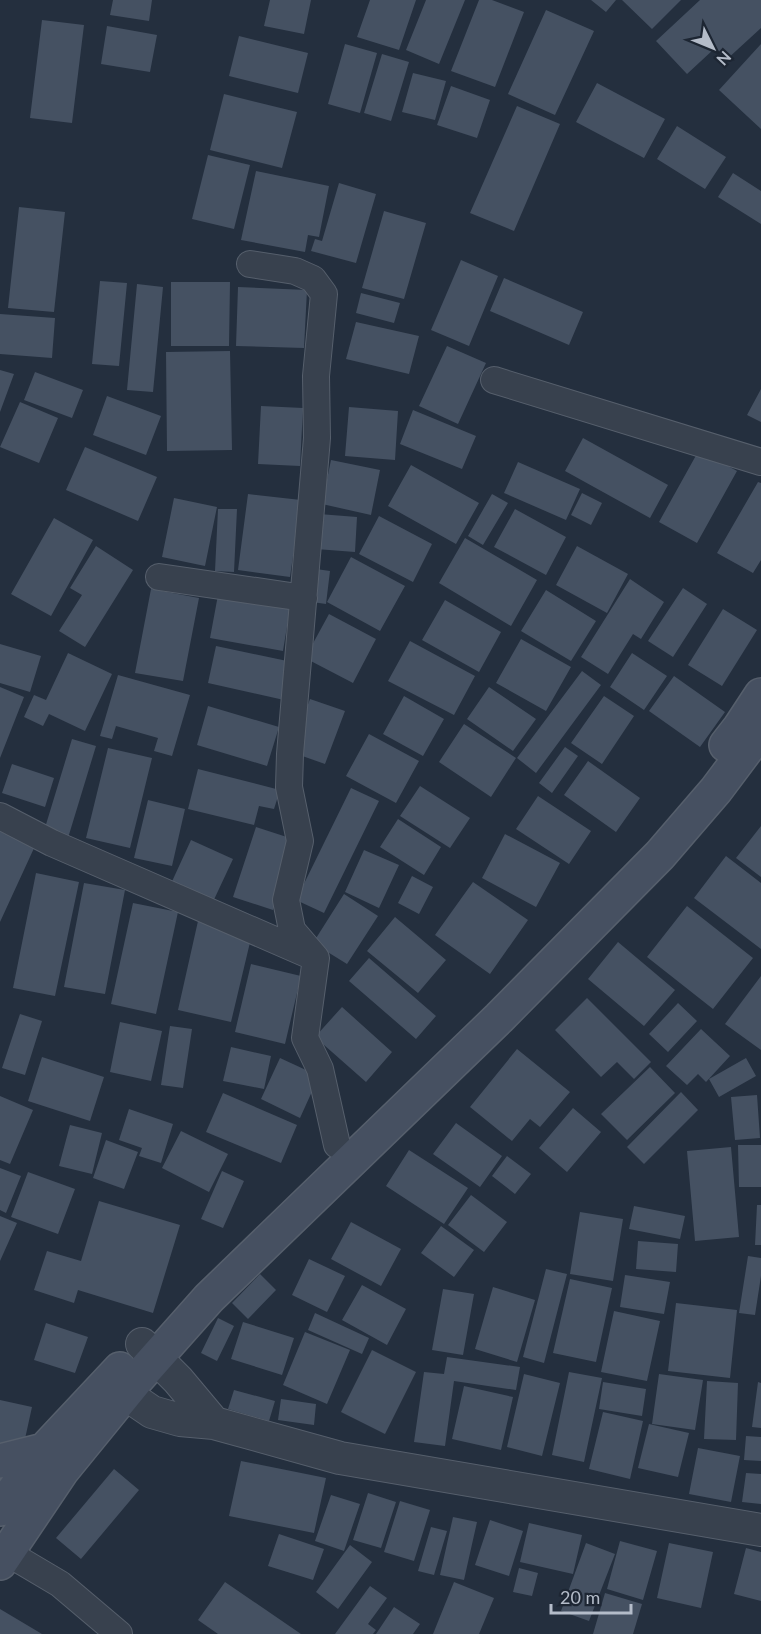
<svg xmlns="http://www.w3.org/2000/svg" width="761" height="1634" viewBox="0 0 761 1634" font-family="Lato,sans-serif">
<rect width="100%" height="100%" fill="#242f3e"/>
<path fill="#455162" d="M113,0H152L149,21L110,15Z
M270,0H311L304,34L264,26Z
M370,0H416L399,50L357,37Z
M426,0H465L439,64L406,50Z
M479,0H492L524,12L495,87L451,71Z
M591,0H616L606,12Z
M622,0H681L652,29Z
M700,0H761V28L725,61L714,49L687,74L656,41Z
M546,10L594,31L555,115L508,94Z
M42,20L84,25L72,123L30,118Z
M107,26L157,35L150,72L101,64Z
M239,36L308,53L298,93L229,76Z
M345,44L377,53L360,113L328,104Z
M761,44V129L719,90Z
M382,54L409,62L391,121L364,113Z
M413,73L446,81L435,120L402,112Z
M597,83L665,119L644,158L576,122Z
M451,86L490,100L477,138L437,125Z
M224,94L297,112L282,168L210,150Z
M517,106L560,124L514,231L470,213Z
M677,126L726,157L705,189L657,159Z
M208,155L250,165L234,229L192,219Z
M256,171L329,186L319,237L308,235L305,252L241,240Z
M733,173L761,191V224L718,197Z
M339,183L376,194L356,263L311,251L315,239L322,241Z
M19,207L65,212L54,312L8,308Z
M384,211L426,223L404,299L362,288Z
M461,260L498,276L469,346L431,330Z
M504,278L583,312L569,345L490,311Z
M100,281L127,283L119,366L92,364Z
M171,282H230L229,346H171Z
M137,284L163,287L153,392L127,390Z
M238,287L307,290L304,348L236,346Z
M361,293L400,303L394,323L356,313Z
M0,314L55,318L52,358L0,354Z
M356,322L419,336L409,374L346,359Z
M447,346L486,363L458,424L419,406Z
M230,351L232,450L167,451L166,352Z
M0,370L14,374L0,412Z
M35,372L83,390L72,418L24,400Z
M761,389V422L747,415Z
M107,396L161,416L146,455L93,435Z
M20,402L58,418L39,463L0,447Z
M261,406L303,408L300,466L258,464Z
M349,407L398,411L395,460L345,456Z
M413,410L476,436L462,469L400,444Z
M583,438L668,485L650,518L565,471Z
M85,447L157,477L138,521L66,490Z
M699,450L737,471L697,543L659,522Z
M331,460L380,470L371,515L322,504Z
M518,462L580,489L566,520L504,493Z
M411,465L479,503L456,544L388,506Z
M758,482L761,483V560L753,573L717,553Z
M582,493L602,503L591,525L571,515Z
M248,494L301,500L290,577L238,570Z
M492,494L508,503L483,545L468,536Z
M174,498L217,507L205,566L162,557Z
M218,509H237L234,572L215,571Z
M515,509L566,537L546,575L494,547Z
M319,514L357,517L355,552L316,549Z
M379,516L432,544L413,582L359,554Z
M54,518L93,540L51,616L11,594Z
M465,538L537,580L511,626L439,583Z
M96,546L133,570L85,647L59,631L82,595L70,588Z
M577,546L628,574L607,613L556,585Z
M351,557L405,586L380,631L327,602Z
M309,568L330,571L326,604L305,601Z
M630,579L664,602L641,639L633,634L608,674L581,657Z
M683,588L707,604L673,657L648,641Z
M151,589L199,598L183,681L135,673Z
M546,590L596,621L571,661L521,631Z
M218,595L290,608L283,651L210,638Z
M445,600L501,632L479,672L422,640Z
M723,609L757,630L722,686L688,665Z
M329,614L376,639L353,683L305,658Z
M521,639L571,667L546,711L496,683Z
M410,641L475,676L454,715L388,681Z
M0,644L41,656L30,692L0,683Z
M216,646L292,662L284,700L208,683Z
M68,653L112,674L85,731L49,714L43,726L24,717L34,695L46,700Z
M632,653L667,676L644,710L610,687Z
M582,671L601,685L536,773L517,758Z
M118,675L190,695L172,756L154,751L158,738L116,726L112,739L100,736Z
M674,676L725,712L700,747L649,711Z
M0,687L24,697L0,758Z
M489,687L536,719L513,751L467,719Z
M404,696L444,719L423,756L383,734Z
M604,696L634,716L602,764L571,743Z
M310,699L345,711L325,764L291,752Z
M208,706L279,727L267,766L197,745Z
M464,724L516,758L491,797L439,762Z
M369,734L419,761L396,803L346,776Z
M72,739L96,746L68,838L44,831Z
M565,747L578,756L552,793L539,783Z
M108,748L152,758L130,848L86,838Z
M588,761L640,798L616,832L564,795Z
M12,764L54,778L45,807L2,793Z
M198,769L280,790L274,809L259,806L254,825L188,809Z
M420,786L470,818L450,848L400,816Z
M351,788L379,801L324,913L296,900Z
M538,796L591,831L569,864L516,829Z
M148,800L185,809L172,866L134,858Z
M398,819L441,847L424,875L380,847Z
M761,826V877L736,858Z
M256,827L296,840L273,910L233,897Z
M0,830L35,846L0,922Z
M505,834L560,863L536,907L482,878Z
M191,840L233,859L211,906L169,888Z
M364,850L399,865L379,908L345,892Z
M726,856L761,883V949L694,898Z
M36,873L79,882L55,996L13,988Z
M412,876L433,887L419,914L398,903Z
M473,882L528,920L490,974L435,935Z
M84,883L125,890L105,994L64,987Z
M344,894L378,916L347,964L313,943Z
M133,903L178,912L156,1014L111,1004Z
M687,906L753,958L713,1009L647,957Z
M395,917L446,960L418,993L367,951Z
M198,921L252,934L231,1022L178,1010Z
M618,942L675,990L644,1026L588,979Z
M369,958L436,1016L416,1039L349,981Z
M251,964L301,976L285,1044L235,1032Z
M761,976V1050L725,1024Z
M587,998L651,1062L634,1079L617,1062L601,1077L555,1030Z
M678,1003L697,1021L668,1052L649,1034Z
M342,1007L392,1052L366,1082L315,1037Z
M20,1014L42,1021L25,1075L2,1068Z
M120,1022L162,1031L151,1081L110,1072Z
M170,1026L192,1029L183,1088L161,1085Z
M701,1029L730,1056L706,1082L698,1074L687,1085L666,1066Z
M231,1047L271,1056L264,1089L223,1081Z
M517,1049L570,1092L540,1127L530,1119L512,1141L470,1107Z
M42,1057L104,1077L90,1121L28,1101Z
M280,1058L319,1076L300,1118L261,1099Z
M746,1058L756,1076L719,1097L709,1079Z
M650,1067L675,1093L627,1140L601,1114Z
M681,1092L698,1110L644,1164L627,1147Z
M223,1093L297,1125L281,1163L206,1132Z
M757,1095L760,1138L735,1140L731,1097Z
M0,1096L33,1110L10,1164L0,1160Z
M573,1108L601,1132L567,1172L539,1148Z
M129,1109L173,1124L161,1163L139,1156L142,1148L119,1140Z
M456,1123L502,1156L480,1187L433,1154Z
M70,1125L102,1133L92,1174L59,1166Z
M181,1131L228,1154L209,1192L162,1168Z
M106,1140L138,1152L124,1189L93,1178Z
M738,1145H761V1187H739Z
M731,1147L739,1237L695,1241L687,1151Z
M409,1150L468,1188L444,1224L386,1186Z
M507,1156L531,1174L515,1194L492,1176Z
M0,1168L21,1176L6,1213L0,1210Z
M222,1171L244,1181L223,1228L201,1219Z
M28,1172L75,1189L58,1234L11,1217Z
M471,1195L507,1222L484,1252L448,1225Z
M99,1201L180,1225L153,1313L78,1290L74,1303L34,1290L47,1251L81,1261Z
M757,1205H761V1245H755Z
M634,1206L685,1216L680,1239L629,1229Z
M580,1212L623,1219L613,1281L570,1274Z
M0,1216L17,1223L0,1261Z
M351,1222L401,1249L381,1286L331,1259Z
M441,1226L474,1250L454,1277L421,1253Z
M638,1241L678,1244L676,1272L636,1269Z
M748,1256L761,1258V1276L755,1315L739,1313Z
M309,1259L345,1276L327,1312L292,1295Z
M546,1269L567,1274L544,1363L523,1357Z
M260,1274L276,1290L248,1319L232,1303Z
M625,1275L670,1282L664,1314L620,1307Z
M570,1279L612,1288L596,1362L553,1353Z
M362,1285L406,1309L387,1345L342,1320Z
M493,1287L535,1300L517,1362L475,1349Z
M443,1289L474,1294L463,1355L432,1350Z
M676,1303L737,1310L730,1378L668,1371Z
M614,1311L660,1321L647,1381L601,1372Z
M315,1313L369,1338L362,1354L308,1330Z
M218,1318L234,1326L217,1361L201,1353Z
M243,1322L294,1338L282,1375L231,1359Z
M46,1323L88,1337L75,1373L34,1360Z
M305,1332L350,1350L327,1404L283,1385Z
M372,1350L416,1372L385,1434L341,1412Z
M447,1357L520,1367L516,1390L454,1381L445,1446L414,1442L424,1372L444,1374Z
M569,1372L602,1378L584,1462L552,1455Z
M524,1374L560,1383L542,1456L507,1447Z
M659,1374L703,1380L695,1430L652,1424Z
M707,1381L738,1383L736,1440L704,1439Z
M603,1382L646,1389L642,1416L599,1409Z
M758,1382L761,1383V1428L752,1427Z
M464,1386L513,1397L501,1450L452,1439Z
M234,1390L275,1401L269,1421L228,1409Z
M281,1399L316,1404L314,1425L278,1420Z
M0,1400L32,1407L23,1448L0,1443Z
M603,1412L643,1421L630,1479L589,1469Z
M649,1424L689,1433L678,1477L638,1468Z
M746,1436L761,1437V1461L744,1460Z
M698,1448L740,1456L731,1502L689,1494Z
M241,1461L326,1478L314,1533L229,1516Z
M114,1469L139,1490L81,1559L56,1538Z
M746,1473L761,1474V1504L742,1502Z
M368,1493L396,1502L381,1548L353,1540Z
M331,1495L360,1504L344,1551L315,1541Z
M400,1501L430,1510L414,1561L384,1552Z
M453,1517L477,1522L464,1580L440,1575Z
M490,1520L523,1531L509,1576L475,1565Z
M529,1523L582,1535L573,1574L520,1562Z
M431,1527L447,1531L434,1575L418,1571Z
M279,1534L324,1549L313,1580L268,1566Z
M620,1541L657,1551L643,1600L607,1589Z
M586,1543L615,1554L589,1621L561,1611Z
M669,1543L713,1552L701,1608L657,1598Z
M350,1545L372,1562L338,1609L316,1592Z
M746,1548L761,1552V1601L734,1594Z
M519,1568L538,1573L532,1596L513,1592Z
M225,1582L301,1634H218L198,1620Z
M454,1582L494,1598L479,1634H433Z
M370,1586L387,1598L368,1624L376,1630L373,1634H335Z
M605,1593L642,1604L633,1634H593Z
M394,1607L420,1624L413,1634H376Z
M0,1609L42,1634H0Z"/>
<g fill="none" stroke-linecap="round" stroke-linejoin="round">
<g stroke="#565f6c" stroke-width="28">
<path id="minor" d="M250,264L295,271L313,279L324,294L316,376L317,438L290,754L289,787L300,841L286,900L292,930L316,958L305,1038L320,1069L337,1145
M494,380L761,462
M159,577L304,598
M0,816L52,843L309,955
M6,1552L60,1584L119,1634"/>
</g>
<g stroke="#565f6c" stroke-width="34">
<path id="tertiary" d="M142,1344L178,1380L214,1423
M108,1382L152,1412L180,1420L214,1423L340,1458L761,1530"/>
</g>
<g stroke="#565f6c" stroke-width="36">
<path id="secondary" d="M726,745L740,727L761,695
M0,1461L44,1450
M0,1509L44,1450L120,1369
M0,1563L62,1471L137,1379L209,1298L499,1018L660,855L716,790L761,730"/>
</g>
<use href="#minor" stroke="#38414e" stroke-width="26"/>
<use href="#tertiary" stroke="#38414e" stroke-width="32"/>
<use href="#secondary" stroke="#465061" stroke-width="33"/>
</g>
<g transform="translate(713 48) rotate(133)" stroke="#1d2633" stroke-width="4.5" paint-order="stroke">
<path d="M0-4.5L10 22L0 15L-10 22Z" fill="#b4bcc9"/>
<text y="-9" font-size="16" font-weight="bold" text-anchor="middle" fill="#b4bcc9">N</text>
</g>
<path d="M551 1604v9h80v-9" fill="none" stroke="#b4bcc9" stroke-width="3"/>
<text x="560" y="1604" font-size="18" fill="#b4bcc9" stroke="#1d2633" stroke-width="4.5" paint-order="stroke">20 m</text>
</svg>
